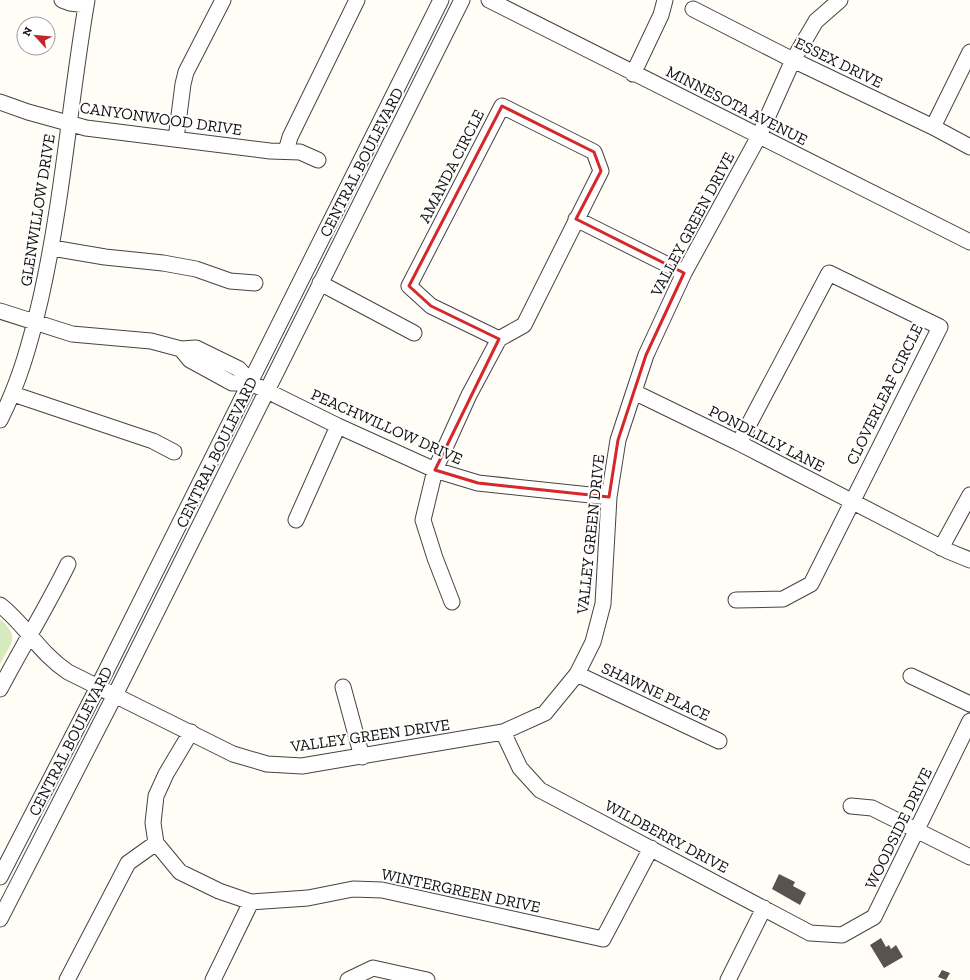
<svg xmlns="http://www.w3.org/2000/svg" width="970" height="980" viewBox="0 0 970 980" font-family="'Zilla Slab',serif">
<rect width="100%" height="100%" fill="#fffdf5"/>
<path fill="#d5ebbd" d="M0,619C21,638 11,643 0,664Z"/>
<path fill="#5a524d" d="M779,874L795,882L793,886L806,893L800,905L772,889Z
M881,938L886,947L889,945L891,949L896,945L903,957L884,968L870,945Z
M942,970L950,973L946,980L938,977Z"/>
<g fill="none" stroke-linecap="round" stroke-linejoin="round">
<g stroke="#444" stroke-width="17">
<path id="minor" d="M62,0L70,3L86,5
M489,0L970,242
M693,9L793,60L933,127L970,147
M633,74L661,15L665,0
M0,102L28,112L86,128L270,151L300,152L318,160
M933,127L970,52
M176,139L183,84L186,72L223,0
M286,151L290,137L357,0
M576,219L684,273
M52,248L105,257L163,263L196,269L230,281L255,283
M320,283L414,333
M0,311L72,334L151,341L181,349L196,348L239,369L251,383L338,426L435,470L478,483L609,497
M181,349L190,360L232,383H251
M634,392L739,443L948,551L970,560
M13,394L153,441L174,452
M0,420C20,381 31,340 41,297C63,199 70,99 87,0
M296,520L338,426
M941,548L970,495
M736,600L783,599L811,584L940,327L829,273L739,443
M452,602L435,558L423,520L435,470L469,395L499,339L524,325L601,171L594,152L502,106L409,286L431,306L499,339
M0,605C26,625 39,653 68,672L233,754L267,764L302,766L503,732L545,713L577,674L593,642L603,604L609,497L618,440L646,355L684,273L759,136L793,60L816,21L840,0
M577,674L719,741
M911,676L970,704
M343,687L362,757
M0,689C22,647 47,607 68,564
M191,732L166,774L156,796L153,823L156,843L180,872L219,891L251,902L308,898L353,889L382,890L603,939L651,848
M503,732L520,768L540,790L810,933L842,935L874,917L970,721
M851,806L872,808L970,857
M0,877L98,687L441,0
M0,919L115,695L462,0
M67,980L128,863L156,843
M213,980L251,902
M348,980L373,968L427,980
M728,980L764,908"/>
</g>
<use href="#minor" stroke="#fff" stroke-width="15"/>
</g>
<path fill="none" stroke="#d62828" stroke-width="3" stroke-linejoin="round" d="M502,106L594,152L601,171L576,219L684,273L646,355L618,440L609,497L478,483L435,470L499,339L431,306L409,286Z"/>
<g text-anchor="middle" stroke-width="4" stroke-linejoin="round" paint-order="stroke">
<g font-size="16" fill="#111" stroke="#fff">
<text transform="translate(839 62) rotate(26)" y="6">ESSEX DRIVE</text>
<text transform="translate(737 105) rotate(27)" y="6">MINNESOTA AVENUE</text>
<text transform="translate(161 118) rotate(8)" y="6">CANYONWOOD DRIVE</text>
<text transform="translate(361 162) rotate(-63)" y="6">CENTRAL BOULEVARD</text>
<text transform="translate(451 166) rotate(-63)" y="6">AMANDA CIRCLE</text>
<text transform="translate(37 210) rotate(-81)" y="6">GLENWILLOW DRIVE</text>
<text transform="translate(692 224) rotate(-62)" y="6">VALLEY GREEN DRIVE</text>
<text transform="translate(884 394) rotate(-64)" y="6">CLOVERLEAF CIRCLE</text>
<text transform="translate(387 426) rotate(24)" y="6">PEACHWILLOW DRIVE</text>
<text transform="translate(767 438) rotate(27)" y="6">PONDLILLY LANE</text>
<text transform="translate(216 452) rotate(-64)" y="6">CENTRAL BOULEVARD</text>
<text transform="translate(590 534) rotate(-84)" y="6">VALLEY GREEN DRIVE</text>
<text transform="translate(656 691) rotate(25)" y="6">SHAWNE PLACE</text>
<text transform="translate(370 735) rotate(-8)" y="6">VALLEY GREEN DRIVE</text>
<text transform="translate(70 741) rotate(-63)" y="6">CENTRAL BOULEVARD</text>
<text transform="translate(898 828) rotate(-64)" y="6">WOODSIDE DRIVE</text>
<text transform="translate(667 836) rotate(28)" y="6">WILDBERRY DRIVE</text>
<text transform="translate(461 890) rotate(12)" y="6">WINTERGREEN DRIVE</text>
</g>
</g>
<g transform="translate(36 36) rotate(297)"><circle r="19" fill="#ffffff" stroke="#a0a0a0"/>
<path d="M0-3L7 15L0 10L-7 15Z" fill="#c4262e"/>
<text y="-6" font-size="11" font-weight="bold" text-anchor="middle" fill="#111111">N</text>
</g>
</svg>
